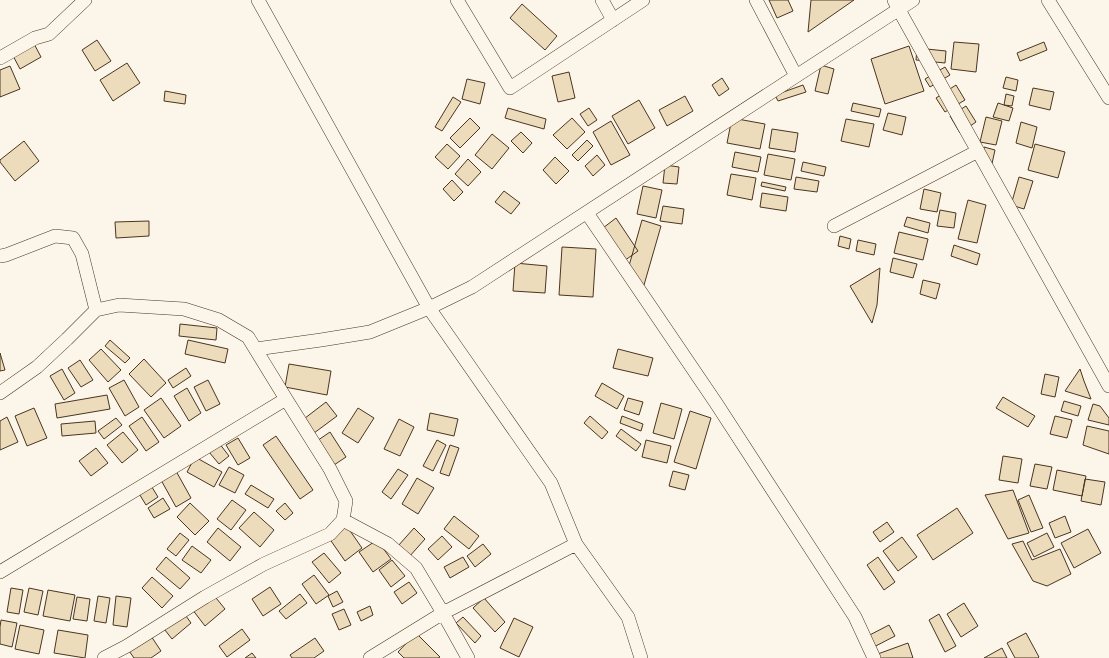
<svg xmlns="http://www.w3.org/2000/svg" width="1109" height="658" viewBox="0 0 1109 658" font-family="'Noto Sans',sans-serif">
<rect width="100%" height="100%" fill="#fbf6e9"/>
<path fill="#ecdcbc" stroke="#4a3520" d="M769,0H788L793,11L777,18Z
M811,0H854L808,32Z
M522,4L557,36L545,50L510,18Z
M31,38L41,57L20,69L10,50Z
M97,40L111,61L95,71L82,50Z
M954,42L979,44L976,72L951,69Z
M1044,42L1047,50L1020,61L1017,53Z
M909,46L924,91L885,104L871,59Z
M917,48L946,51L945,63L916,60Z
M127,63L140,83L113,101L100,80Z
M821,65L834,69L828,94L815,91Z
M10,66L20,89L0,97V70Z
M945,67L950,75L930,87L925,79Z
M569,72L575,98L558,102L552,76Z
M1006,77L1018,80L1016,91L1003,88Z
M722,78L729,89L719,96L712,85Z
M467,79L485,83L480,104L462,99Z
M803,85L806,92L778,101L775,95Z
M956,85L965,100L945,112L936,98Z
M1033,88L1054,92L1050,110L1029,105Z
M165,91L186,95L185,104L164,101Z
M1006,94L1014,96L1012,106L1004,105Z
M685,96L693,111L667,126L659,110Z
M453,97L461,102L442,131L435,127Z
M639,100L655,128L628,144L612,116Z
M853,103L881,109L879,117L851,111Z
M998,103L1013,108L1009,121L993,117Z
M966,106L976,122L960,133L950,116Z
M508,108L546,119L544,129L505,118Z
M589,108L597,120L588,126L580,114Z
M888,113L906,117L902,135L883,130Z
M986,117L1002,121L996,145L980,142Z
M470,118L480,128L460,148L450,138Z
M572,118L585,132L567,149L553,135Z
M732,118L765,124L760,149L727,143Z
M846,119L874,124L869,147L841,141Z
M611,121L630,155L611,165L593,132Z
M1021,122L1037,127L1032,148L1016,143Z
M772,129L798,133L795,152L769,148Z
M521,132L532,143L523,153L511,141Z
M492,134L509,148L492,169L475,155Z
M587,140L593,146L578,161L572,155Z
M24,141L39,161L15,181L0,162V160Z
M447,144L460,156L448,169L435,157Z
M1035,144L1065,152L1058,178L1028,170Z
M984,147L995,150L991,168L980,165Z
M735,152L761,157L758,172L732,167Z
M768,154L795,159L791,180L764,175Z
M597,155L605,165L593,176L585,166Z
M555,157L569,171L556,184L543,170Z
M468,159L481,172L468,186L455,174Z
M803,162L826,167L824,176L801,171Z
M665,165L679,167L677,184L663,183Z
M731,174L756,178L752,200L727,195Z
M796,177L819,181L817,192L794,189Z
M1019,177L1033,181L1024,209L1011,205Z
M452,180L463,192L454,201L443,189Z
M762,182L786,187L785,191L761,186Z
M643,186L662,190L656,218L637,214Z
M924,189L941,193L937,212L920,209Z
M504,191L520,203L511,214L495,202Z
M762,193L788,197L786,211L760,207Z
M968,200L986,205L977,243L958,239Z
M663,206L684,209L682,224L660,221Z
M940,210L956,213L954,228L937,226Z
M907,217L930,223L928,233L904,226Z
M616,218L638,251L624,261L603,228Z
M642,220L661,226L644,285L625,280Z
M149,221V236L116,238L115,222Z
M899,232L928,239L923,260L894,253Z
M840,236L851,239L849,249L838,246Z
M858,240L876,244L874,255L856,251Z
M954,245L980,254L977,265L951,256Z
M562,247L596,249L593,297L559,295Z
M893,258L917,264L913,278L890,272Z
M515,263L547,266L545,293L513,291Z
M880,268L877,305L872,323L850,286Z
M923,280L940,284L936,299L920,294Z
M180,324L217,328L216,340L179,336Z
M110,340L130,358L125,363L105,346Z
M188,340L228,349L225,363L185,354Z
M101,349L121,370L108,382L89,360Z
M618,349L653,358L648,376L613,368Z
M0,353L5,370L0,371Z
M144,359L166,383L151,397L129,374Z
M80,360L93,380L81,387L68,368Z
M289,364L331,371L327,395L285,387Z
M186,368L191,376L173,388L168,380Z
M62,369L75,393L64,400L50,376Z
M1080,369L1084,381L1091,399L1065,391Z
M1045,374L1059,377L1055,397L1041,394Z
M124,380L139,407L125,416L109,388Z
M208,380L220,404L206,411L194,387Z
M602,383L624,396L617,409L595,396Z
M187,388L201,413L189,421L174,396Z
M107,395L110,409L57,418L55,404Z
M1003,397L1035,416L1028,427L996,408Z
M161,398L181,426L164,438L144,410Z
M628,398L643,402L639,415L624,410Z
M1064,401L1081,406L1078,416L1061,411Z
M326,402L337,416L306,439L296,425Z
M661,403L682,409L674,439L653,433Z
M1093,404L1100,406L1109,418V425L1088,420Z
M34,408L47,438L27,446L15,416Z
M358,408L374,418L358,443L342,433Z
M690,411L711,418L696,469L674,462Z
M430,413L458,419L454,436L427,430Z
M590,416L608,432L602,439L584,423Z
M622,416L643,424L641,431L620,423Z
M1055,416L1072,420L1067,438L1050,434Z
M7,417L18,442L0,450V421Z
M142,417L159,442L146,451L129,426Z
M116,418L122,425L104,439L98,431Z
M399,419L414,427L400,456L384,449Z
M95,421L96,433L62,436L61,424Z
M1087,426L1109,431V454L1083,445Z
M621,429L641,444L636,451L616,436Z
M123,432L138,450L122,463L107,445Z
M330,432L346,457L328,469L311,445Z
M276,436L313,490L300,499L263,445Z
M238,438L250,458L238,465L226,445Z
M437,440L446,445L433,471L423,466Z
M646,440L671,446L667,463L642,457Z
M219,443L229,456L219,464L209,452Z
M450,445L459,448L449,476L440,473Z
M96,448L108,463L91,476L79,461Z
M1003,456L1022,459L1018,483L999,480Z
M195,457L222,472L214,487L187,472Z
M1035,464L1052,467L1047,489L1030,486Z
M229,467L244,475L235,493L219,485Z
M398,469L408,475L391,499L382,492Z
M1057,470L1086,476L1082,496L1053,490Z
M176,471L191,498L176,507L161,480Z
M673,471L689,475L685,490L669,486Z
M417,478L434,488L418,514L402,504Z
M1085,479L1105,482L1101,505L1081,501Z
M150,484L158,497L146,505L138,492Z
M251,485L274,499L268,508L245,494Z
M1013,490L1029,533L1008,539L985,495Z
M1029,495L1043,528L1031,532L1018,500Z
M163,498L170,509L154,518L148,508Z
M232,500L246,510L231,530L217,519Z
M190,503L209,521L195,535L177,517Z
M285,503L293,513L285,520L276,511Z
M957,508L973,533L933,560L917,535Z
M254,512L274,530L260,547L239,528Z
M454,516L479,536L469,549L444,529Z
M1065,516L1071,532L1055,538L1049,523Z
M887,522L894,532L880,542L873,532Z
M346,525L362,548L345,561L329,538Z
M218,528L241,547L230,561L207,542Z
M414,528L425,539L409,557L398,546Z
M1088,529L1101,553L1074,568L1061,543Z
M180,533L189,540L176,556L167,549Z
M1047,533L1054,547L1034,557L1027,543Z
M442,536L452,547L438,560L428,549Z
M902,537L917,557L898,571L883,551Z
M377,540L391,559L373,572L359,552Z
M1023,541L1032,560L1060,549L1071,574L1047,586L1033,581L1012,544Z
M483,544L491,554L475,567L467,556Z
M192,546L211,560L201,573L182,560Z
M324,553L341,573L329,583L312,562Z
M166,557L190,578L180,589L156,569Z
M463,557L469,567L450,578L444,567Z
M878,557L895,582L884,590L867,565Z
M392,560L405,576L391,587L379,570Z
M314,575L329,595L316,604L302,584Z
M152,577L173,596L162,608L142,588Z
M409,582L417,593L402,604L394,592Z
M270,587L281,604L263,616L252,599Z
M11,588L23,590L19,614L7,612Z
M29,588L43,591L38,615L24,612Z
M48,590L75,595L70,621L43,616Z
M337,591L343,602L333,607L328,596Z
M212,593L225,609L205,626L192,609Z
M300,594L307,603L286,619L279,611Z
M98,596L110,598L106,623L94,621Z
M116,596L131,598L127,627L113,625Z
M77,597L90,599L87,621L73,619Z
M484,598L505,622L495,632L473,608Z
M964,603L978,626L961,637L947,614Z
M370,606L373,615L361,621L357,612Z
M181,609L191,623L172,639L161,625Z
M344,609L351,625L339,630L332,614Z
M939,614L956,646L945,652L929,620Z
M463,617L481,636L475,643L456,623Z
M514,618L533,627L519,657L500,648Z
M1,620L17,623L12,647L0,644V627Z
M20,625L44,630L39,654L15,649Z
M889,625L895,636L868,650L862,639Z
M242,629L250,640L227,657L219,646Z
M58,630L88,635L85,658L54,653Z
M149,633L161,651L151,658H134L127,648Z
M416,633L440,657L438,658H404L398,652Z
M1026,633L1039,657L1038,658H1015L1007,643Z
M315,638L324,651L314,658H292L290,655Z
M908,643L913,658H877L875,655Z
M1002,648L1007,658H984Z
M252,653L256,658H245Z"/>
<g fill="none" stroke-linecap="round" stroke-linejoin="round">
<g stroke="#4a3520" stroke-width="14">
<path id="minor" d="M258,0L429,308L551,483L576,544L628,617L641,658
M457,0L510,88L643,0
M602,0L613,20
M756,0L796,76
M894,0L899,10L1109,386
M1048,0L1109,98
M0,58L35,38L49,34L85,0
M587,213L716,403L855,617L874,658
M834,226L978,151
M0,256L6,255L55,236L73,238L82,254L96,310
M256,349L321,340L370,332L429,308L472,287L913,0
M0,393L37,367L67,339L96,310L119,305L184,309L219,320L248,337L286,399L330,469L346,501L343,520L330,534L264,564L205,597L127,646L104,658
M343,520L388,544L416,568L443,613L468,658
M0,572L286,399
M370,658L443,613L576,544"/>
</g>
<use href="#minor" stroke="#fbf6e9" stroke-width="13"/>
</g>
</svg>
